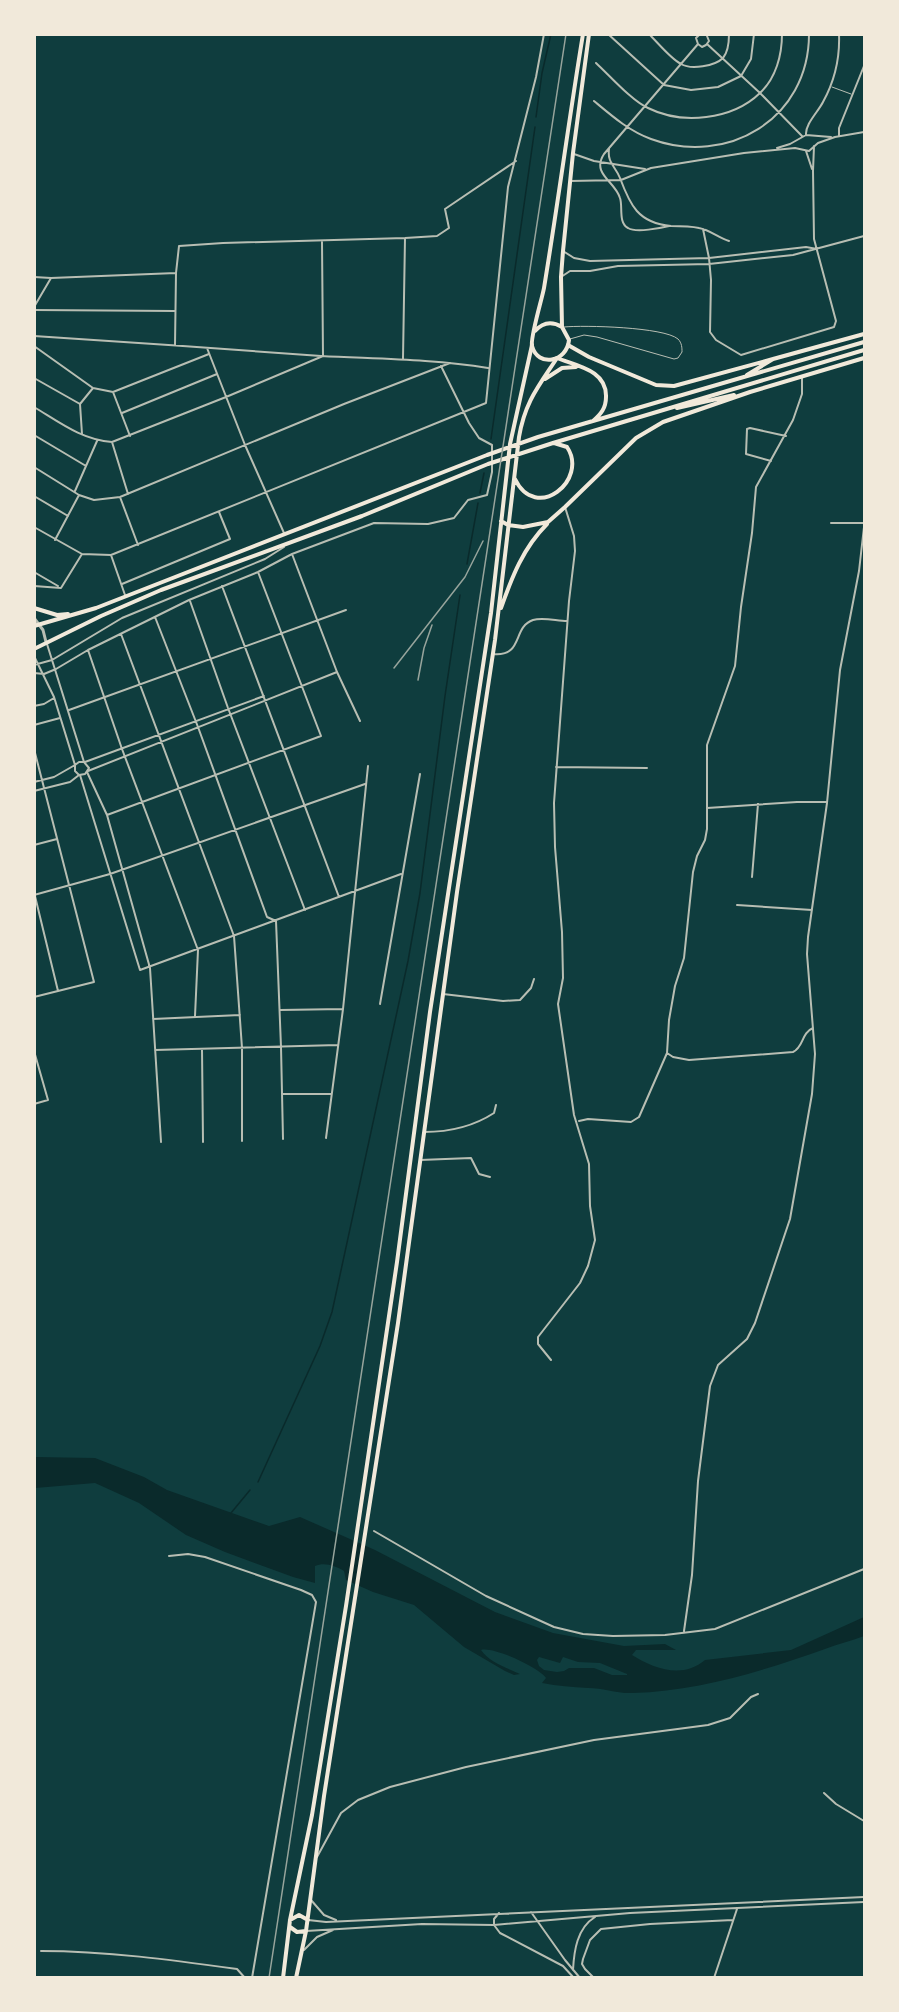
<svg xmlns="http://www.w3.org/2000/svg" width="899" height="2012" viewBox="0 0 899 2012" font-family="'Times New Roman',serif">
<rect width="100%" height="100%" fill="#0f3d3e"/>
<path fill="#0a2a2b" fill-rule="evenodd" d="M35,1457L95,1458L144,1477L167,1490L269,1526L300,1517L375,1550L495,1612L553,1633L624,1646L665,1644L676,1650H636L632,1655C654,1669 683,1679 705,1660L791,1650L864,1617V1636C851,1641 838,1644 825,1649C763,1671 699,1691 633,1693C618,1694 603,1688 588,1688C572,1687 558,1686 542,1683L546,1678C540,1668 493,1646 481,1650C489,1662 507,1668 520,1674L514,1675L505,1671L464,1647L414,1605L373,1592L346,1580L344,1571C335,1566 325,1562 315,1566V1583L293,1577L225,1552L186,1535L139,1503L95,1483L35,1488ZM539,1657L560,1663L563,1657L578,1662L600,1663L627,1674V1675H612L594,1668H569L564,1671L557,1672L544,1670L539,1666L537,1660Z"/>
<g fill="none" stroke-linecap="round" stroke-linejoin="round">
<path stroke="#0a2a2b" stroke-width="1.5" d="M536,117L542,73L551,34
M491,439L535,127
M480,493L484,473
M467,564L478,503
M258,1482L320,1346L332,1312L408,961L420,893L445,696L460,595
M231,1513L250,1490"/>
<path stroke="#b8beb3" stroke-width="1" d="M832,87L851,94
M564,327C584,325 664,327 678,339C682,343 682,348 682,352L678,358L674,359L597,337L584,335L570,339"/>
<path stroke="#b8beb3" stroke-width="2" d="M608,34L664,85L691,90L718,87L741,76L751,59L754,34
M649,34C658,43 671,59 681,64C691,70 715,66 723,58C728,52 729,42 729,34
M698,44L702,47L706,45L709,41L707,36
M698,44L696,38L700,34
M707,44L760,93L802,136
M596,63C610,76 632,101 648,108C682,125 732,120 760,93C776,78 782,55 782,34
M594,101C612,116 629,131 651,139C727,167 809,119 809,34
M806,135C805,124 818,112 823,102C834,82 840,58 839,34
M839,136V128L864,66
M777,148L790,144L806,135L831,137
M609,149C607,163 616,167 620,178C630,205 638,223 671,226C680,226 690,226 699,228C710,230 719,238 729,241
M806,151L812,169
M574,154L594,161L645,169
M570,181L621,180L651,168L744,153L795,148L809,151L818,143L835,137L864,132
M669,226C661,228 636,233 628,228C618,223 623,206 620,198C615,181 591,174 604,154L698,44
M703,229L709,258L711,280L710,332L716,340L741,355L834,327L836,321L814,239L813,171L814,146
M563,251L574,258L590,261L709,258L806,247L817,249
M34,277L51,278L176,273
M561,277L570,271H590L618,266L709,264L793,255L864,236
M34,307L51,278
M34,310L175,311
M34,336C130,342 225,349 321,356C377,359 432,359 488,368
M175,345L176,273L179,246L223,243L405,238L437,236L449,228L445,209L516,161
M34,346L93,388L113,392L209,354
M207,348L245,445L284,533
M403,358L405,238
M34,378L80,404
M113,392L130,436
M34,407C59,422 82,440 112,442L226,397L323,356L322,242
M122,413L217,374
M82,434L80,404L93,388
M34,435L86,466
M112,442L128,494
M771,461L746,454L747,429L750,428L786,436
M34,467L79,495L94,500L120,497L344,404L450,363
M75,491L97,441
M34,496L68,516
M120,497L138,545
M831,523H864
M34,527L82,554L111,555L486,403L508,187L536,77L544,34
M55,540L79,495
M292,554L337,672L360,721
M111,555L125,595
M34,572L58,586
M122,584L230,539L219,512
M34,586L61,588L82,554
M222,586L339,897
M190,601L228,708L305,910
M155,617L198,727L267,917L276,921L281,1047L283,1139
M121,634L234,936L242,1048V1141
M47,644L84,762
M88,650L122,749L198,950L195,1016
M493,654C524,657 512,627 533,620C543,617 557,621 567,621
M34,656L54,697L75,765
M34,665L52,660L122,618L265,559L284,547
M34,673L44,674L56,669L88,650L189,600L258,572L292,554L374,523L428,524L454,518L468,500L487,495L492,472V445L479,438L469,423L441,366
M34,706L44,704L54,698
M69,710L346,610
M34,725L60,718
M34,749L94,982L34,997
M85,762L264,696
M556,767L647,768
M88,771L337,672
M87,772L107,815L150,968L161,1142
M80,775L140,970L401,874
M34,782L54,777L75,765
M34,791L70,782L79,775L85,774L89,768L84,762H79L75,765V771L79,775
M707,808L797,802H827
M107,815L321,736L258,572
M34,845L57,839
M752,877L758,804
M34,892L58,991
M34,895L110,874L365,784
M737,905L812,910
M443,994L503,1001L520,1000L531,988L534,979
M380,1004L420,774
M280,1010L343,1009
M153,1019L240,1015
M202,1049L203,1142
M155,1050L338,1045
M34,1051L48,1100L34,1104
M667,1053L673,1057L689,1060L793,1052C804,1047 801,1033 813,1028
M282,1094H332
M579,1121L588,1119L631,1122L639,1117L667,1053L669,1020L675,986L684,958L693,872L697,856L705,840L707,829V745L735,666L741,607L752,533L756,487L793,420L802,394V376
M424,1132C448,1132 474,1126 494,1113L496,1105
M326,1138L343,1009L368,766
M420,1160L471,1158L479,1174L490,1177
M551,1360L538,1344V1337L580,1283L588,1266L595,1240L590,1206L589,1164L574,1115L558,1004L563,978L562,932L555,847L554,803L569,601L575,551L574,536L565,507
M374,1531L486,1596L554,1627L583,1634L613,1636L665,1635L715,1629L864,1569
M169,1556L188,1554L205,1557L301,1590L312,1595L316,1602L252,1978
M684,1631L692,1575L698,1481L710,1386L718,1365L747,1339L755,1323L790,1219L812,1094L815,1054L807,954L808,937L827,803L840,670L859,571L864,527
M824,1793L836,1804L864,1821
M317,1857L341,1813L358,1800L390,1787L466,1767L594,1740L708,1725L730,1718L751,1697L758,1694
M311,1900L324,1915L336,1920
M531,1912L565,1960L580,1978
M499,1913L494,1919V1925L500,1933L563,1966L574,1978
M308,1920L326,1922L864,1897
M306,1931L422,1924L494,1925L630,1913L864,1902
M304,1950L317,1937L333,1930
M41,1951C107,1951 172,1960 237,1969L245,1978
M573,1970C574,1951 577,1928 595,1917
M594,1978L585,1969L582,1964L583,1959L590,1940L601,1929L650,1924L733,1920
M714,1978L737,1909"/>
<path stroke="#b8beb3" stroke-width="3" d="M34,618L43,630L46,642"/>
<path stroke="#f1e9da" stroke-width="4" d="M562,327L561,277L563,251L573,153L589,34
M535,331C543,322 552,321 562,327L569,340C567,362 538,368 532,346C530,338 542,299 544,288C558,203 569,119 583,34"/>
<path stroke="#f1e9da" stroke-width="4" d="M568,345L589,357L656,385L674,386L773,359
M747,375L773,359L864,334
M545,379L562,368L576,367
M677,408L734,395
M515,479C536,523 589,480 567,447L554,443
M501,521L508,525L523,527L548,522L565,507L636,438L663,422L750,392L864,358
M34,608L57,615L68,614
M501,608C512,577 523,548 547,524
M34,626L96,608L487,455L538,437L864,342
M34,649L101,616L161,590L362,516L488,464L553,443L864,350
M290,1920L299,1915L308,1920
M290,1927L297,1932L306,1931
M283,1978L290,1920L312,1815L346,1606L397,1262L430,1012L491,613L510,444L532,345
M296,1978L306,1931L324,1796L398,1323L457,892L495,640L519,437C525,402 538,387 557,358C577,366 607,370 606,397C606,408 601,414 593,421"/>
<path stroke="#97a49c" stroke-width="1.5" d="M394,668L465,577L483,541
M418,680L424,648L432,625
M269,1978L566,34"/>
</g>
<rect width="899" height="2012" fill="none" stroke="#f1e9da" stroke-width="72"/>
</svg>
